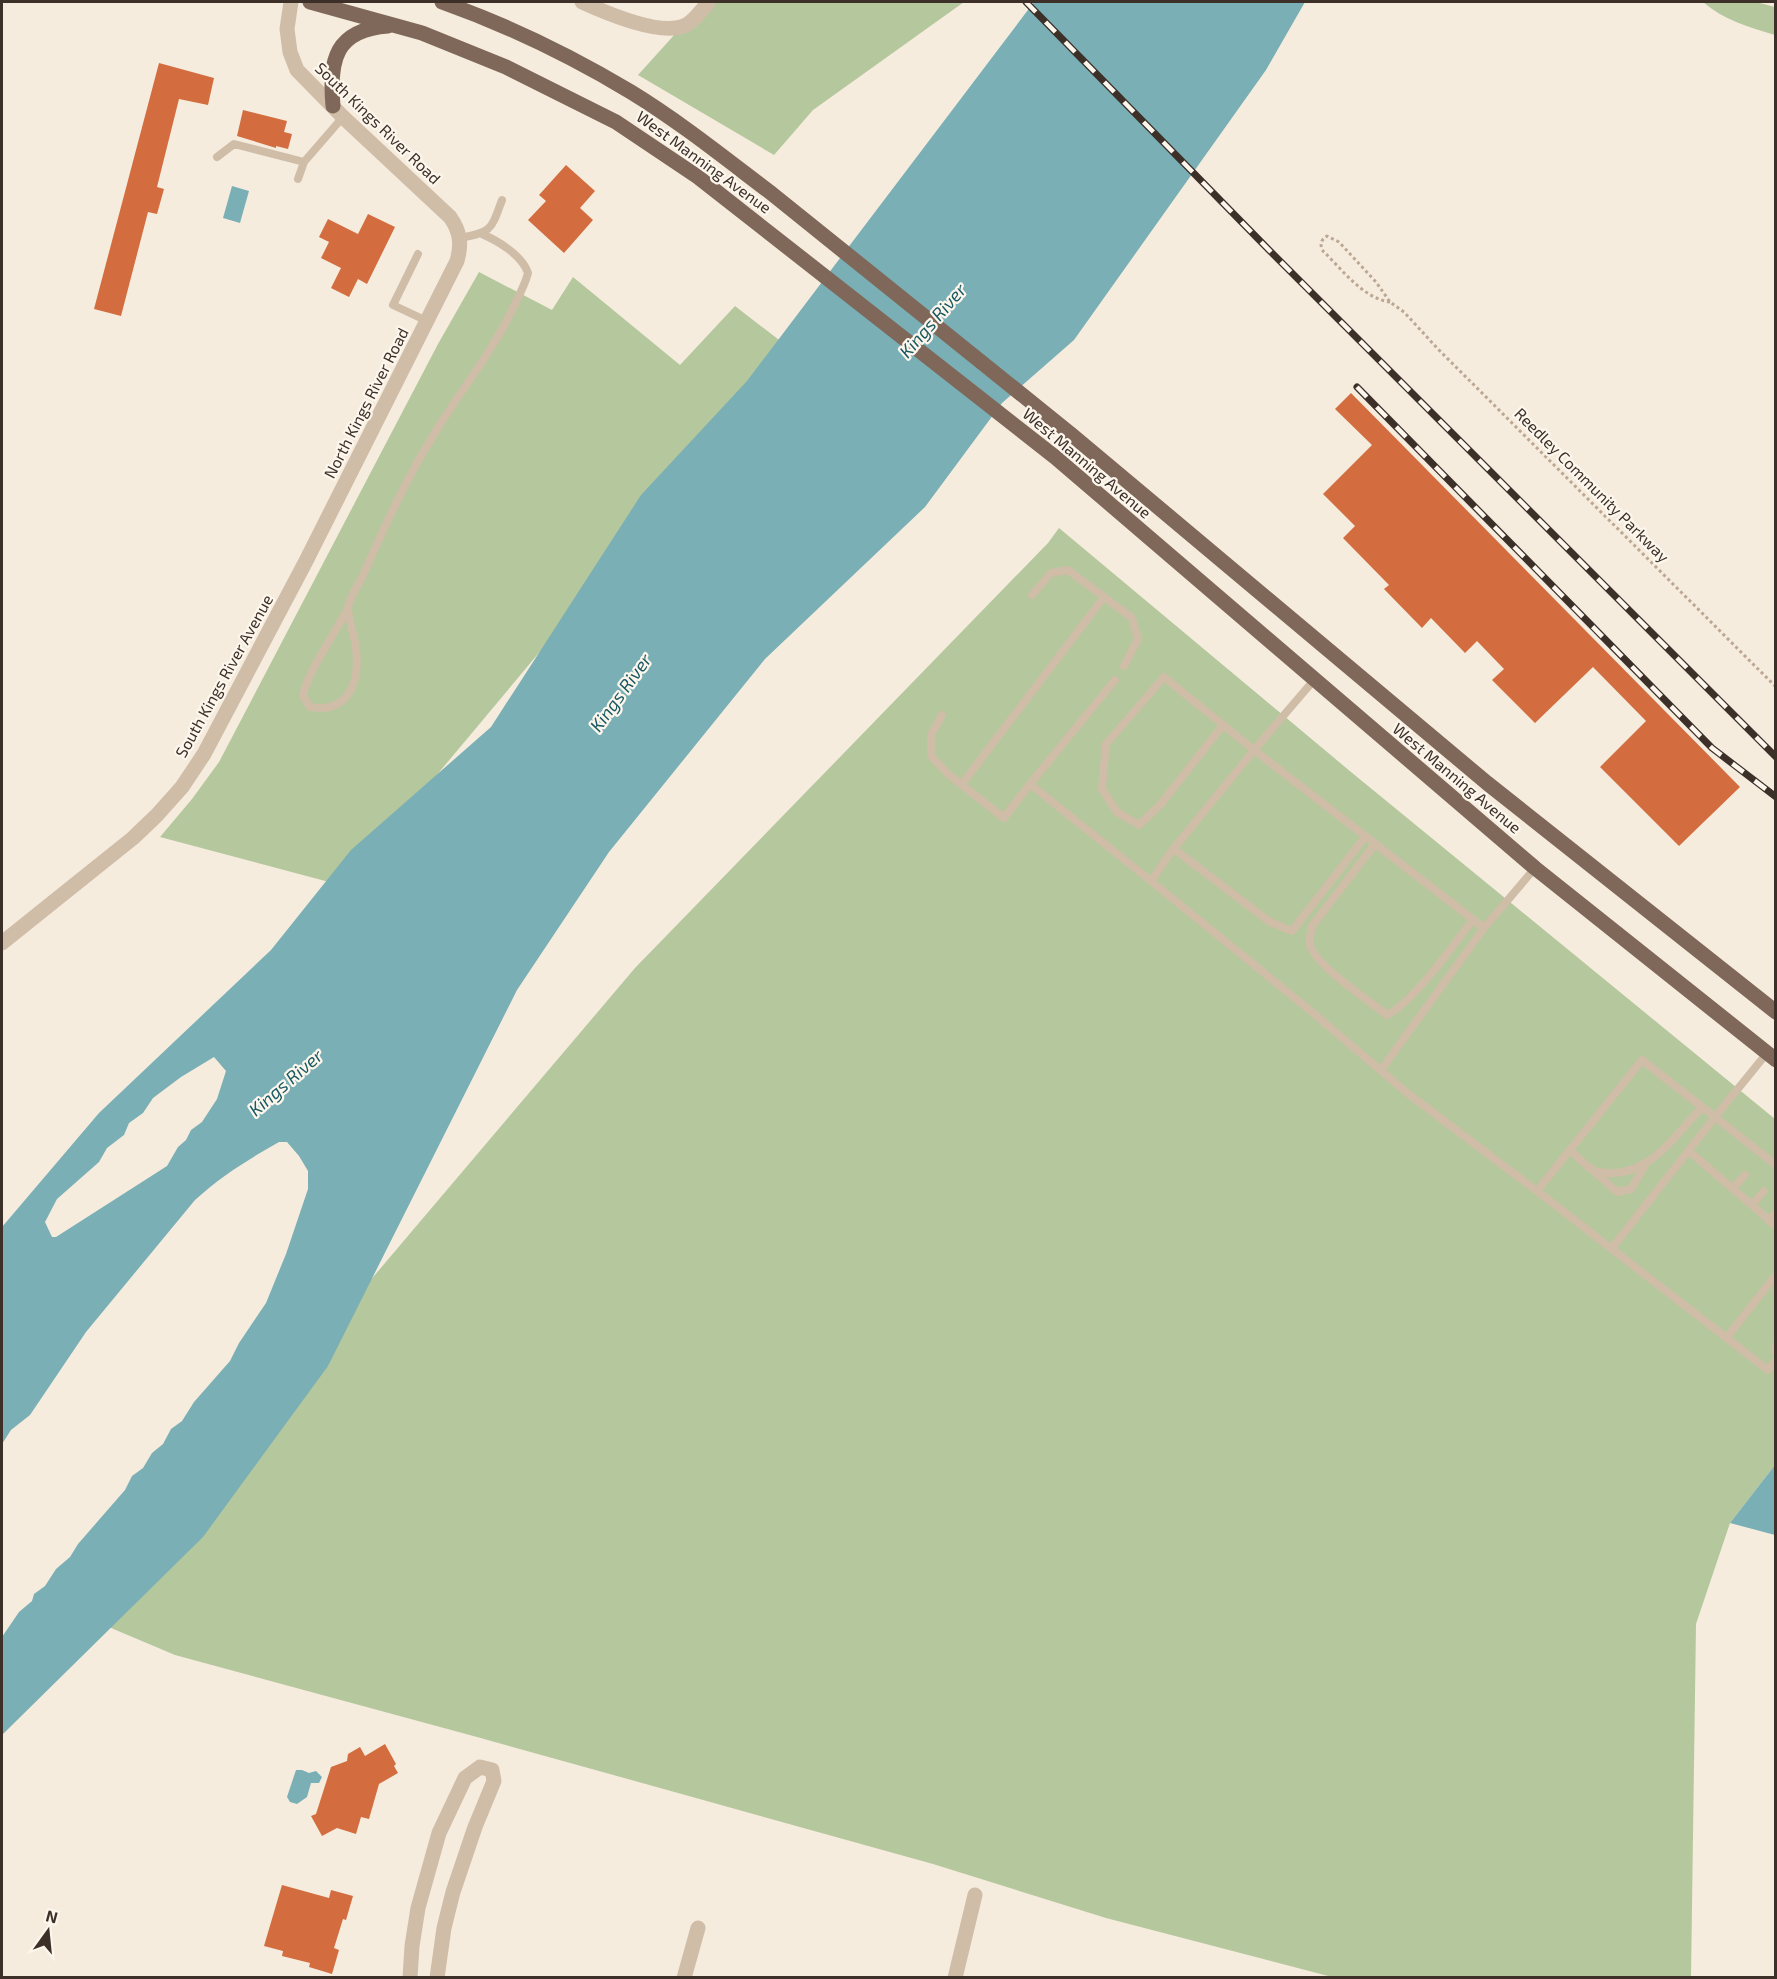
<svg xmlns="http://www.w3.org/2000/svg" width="1777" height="1979" viewBox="0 0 1777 1979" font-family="'Exo 2',sans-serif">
<rect width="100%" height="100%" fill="#f5ecde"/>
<path fill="#b5c79c" d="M704,2H964L813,110L774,155L638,75Z
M1703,2H1756L1775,7V35C1748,27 1724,20 1703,2Z
M479,272L552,310L573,277L680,365L735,306L792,350L344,886L160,837L192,799L219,762L438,344Z
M1059,528L1351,772L1775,1119V1465L1730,1523L1696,1624L1691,1977H1332L1106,1918L933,1864L477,1737L175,1655L85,1617L635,968L1048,543Z"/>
<path fill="#7aafb6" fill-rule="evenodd" d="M1034,2H1305L1266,70L1074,340L1002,403L925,507L765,659L609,852L517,990L328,1366L203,1537L2,1735V1637L19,1612L32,1601L34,1594L45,1586L56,1569L70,1557L78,1544L125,1490L132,1476L143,1468L152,1453L163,1444L171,1429L182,1421L194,1402L230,1361L239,1343L266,1303L286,1254L308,1189V1171L299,1156L287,1142H279C249,1159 221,1176 195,1200L86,1332L30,1415L11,1430L2,1444V1227L99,1113L271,950L351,850L491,727L641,495L747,381ZM214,1057L226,1071L217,1099L202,1122L191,1130L186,1140L178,1147L167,1166L56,1237H52L45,1222L57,1199L99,1162L107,1148L124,1135L129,1123L143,1113L153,1098L181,1077Z
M232,186L249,191L240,223L223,218Z
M1775,1465V1535L1730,1523Z
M296,1770H302L309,1773L316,1771L322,1777L319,1783H311L307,1797L297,1804L290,1802L287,1797Z"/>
<path fill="#d36d3f" d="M159,63L214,78L208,105L179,99L157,187L164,189L157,214L148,212L121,316L94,309Z
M243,110L287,121L284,132L292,134L288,149L276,146V148L237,136Z
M566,165L595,191L580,208L593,220L564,253L528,220L546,201L539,195Z
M368,214L395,227L367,284L358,279L349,297L331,288L341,268L321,258L329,242L319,237L328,219L358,234Z
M1351,393L1740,787L1679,846L1600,767L1646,721L1593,667L1535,723L1492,680L1504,669L1477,641L1465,653L1431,618L1422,628L1384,589L1389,585L1343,538L1355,526L1323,494L1372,445L1335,409Z
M385,1744L396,1764L394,1766L398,1773L379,1784L369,1819L361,1817L356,1834L337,1828L322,1836L311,1816L316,1814L331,1767L347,1761L348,1754L360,1747L365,1756Z
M282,1885L329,1898L331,1890L353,1896L346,1920L343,1919L334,1948L339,1950L332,1974L309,1967L310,1963L282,1956L283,1951L264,1946Z"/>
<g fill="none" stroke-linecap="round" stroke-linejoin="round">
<path stroke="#bca792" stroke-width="3" stroke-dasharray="3 3" stroke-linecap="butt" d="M1390,302C1362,298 1342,269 1322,250C1320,243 1321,240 1327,236L1339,242L1376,282L1390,302L1404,312L1437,348L1776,687"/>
<path stroke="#cfbda8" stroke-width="8" d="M217,157L234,144L304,162
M298,179L304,162L343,117
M460,238C492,232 491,230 502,200
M418,254L393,305L427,321
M1032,595L1051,573L1068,570L1132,618L1138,639L1124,666
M348,608C336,632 307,672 303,696L310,707C349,714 360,681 356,649C355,637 348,619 348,608C349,598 359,584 363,575C386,523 409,473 439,426C464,386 494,349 514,306C519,295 525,285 528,273C522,255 498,241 482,234
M1115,680L1030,784L1151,881
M942,715L931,735V756L948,774L1004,818L1030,784
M1223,725L1160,805L1139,825L1117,812L1102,789L1106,744L1164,677L1254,750L1314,680
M962,784L1104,597
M1375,844L1312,926C1311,932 1309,940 1310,945C1316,966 1368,1000 1387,1015C1415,1001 1452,946 1473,920
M1174,849L1270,922L1292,931L1365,837
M1535,868L1484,928L1254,750L1171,852L1151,881L1312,1012L1406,1092L1537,1191L1768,1370L1776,1360
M1381,1070L1484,928
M1570,1150C1577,1156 1587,1168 1595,1171C1644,1184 1673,1138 1702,1107
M1689,1151L1776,1226
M1594,1171L1617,1192L1631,1189L1645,1165
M1733,1188L1745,1175
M1537,1191L1642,1060L1715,1117L1767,1053
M1752,1205L1764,1191
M1769,1221L1776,1213
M1612,1248L1715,1117L1776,1165
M1727,1337L1776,1275
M1776,1346V1352"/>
<path stroke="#cfbda8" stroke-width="15" d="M582,2C606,13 661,37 686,25C694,21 703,8 709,2
M2,943L133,838L157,815L182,787L204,754L306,561L457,261C462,244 460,231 450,217L343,117L297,70L290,52L287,29L291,2
M410,1978L412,1946L418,1908L439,1833L465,1778L480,1767L492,1770L494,1781L475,1827L453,1892L444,1928L437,1978
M684,1978L698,1928
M955,1978L975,1895"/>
<path stroke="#7f6859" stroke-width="15" d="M310,2L422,33L506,67L616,122L698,177L1055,457L1535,868L1776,1060
M442,2C507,25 571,56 631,92C680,122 726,159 771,193L1072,435L1487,783L1776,1012
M333,106C329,60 335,30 388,26"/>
<g stroke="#3c3029" stroke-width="7">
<path id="rail" d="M1026,2L1269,250L1776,757
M1357,387L1712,748L1776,797"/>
</g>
<use href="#rail" stroke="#fcf6ec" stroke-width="4.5" stroke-dasharray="14" stroke-linecap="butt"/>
</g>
<g text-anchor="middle" stroke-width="4.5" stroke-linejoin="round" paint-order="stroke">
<g font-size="16" fill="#3c3029" stroke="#fcf6ec">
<text transform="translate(378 123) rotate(44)" y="6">South Kings River Road</text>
<text transform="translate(704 162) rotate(36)" y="6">West Manning Avenue</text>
<text transform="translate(366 403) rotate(-63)" y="6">North Kings River Road</text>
<text transform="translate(1087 463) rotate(40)" y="6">West Manning Avenue</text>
<text transform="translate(1592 485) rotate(45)" y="6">Reedley Community Parkway</text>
<text transform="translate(224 676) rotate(-61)" y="6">South Kings River Avenue</text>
<text transform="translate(1457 778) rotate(40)" y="6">West Manning Avenue</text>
</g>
<g font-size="18" font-style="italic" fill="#195963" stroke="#fcf6ec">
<text transform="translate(933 321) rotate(-49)" y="6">Kings River</text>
<text transform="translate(621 693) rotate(-54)" y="6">Kings River</text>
<text transform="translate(286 1083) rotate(-41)" y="6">Kings River</text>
</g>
</g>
<rect width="1777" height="1979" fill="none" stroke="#3c3029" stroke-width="6"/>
<g transform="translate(48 1931) rotate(15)" stroke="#fcf6ec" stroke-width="4.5" paint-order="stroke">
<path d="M0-4.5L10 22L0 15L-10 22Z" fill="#3c3029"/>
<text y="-9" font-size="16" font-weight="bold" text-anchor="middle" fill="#3c3029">N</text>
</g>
</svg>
